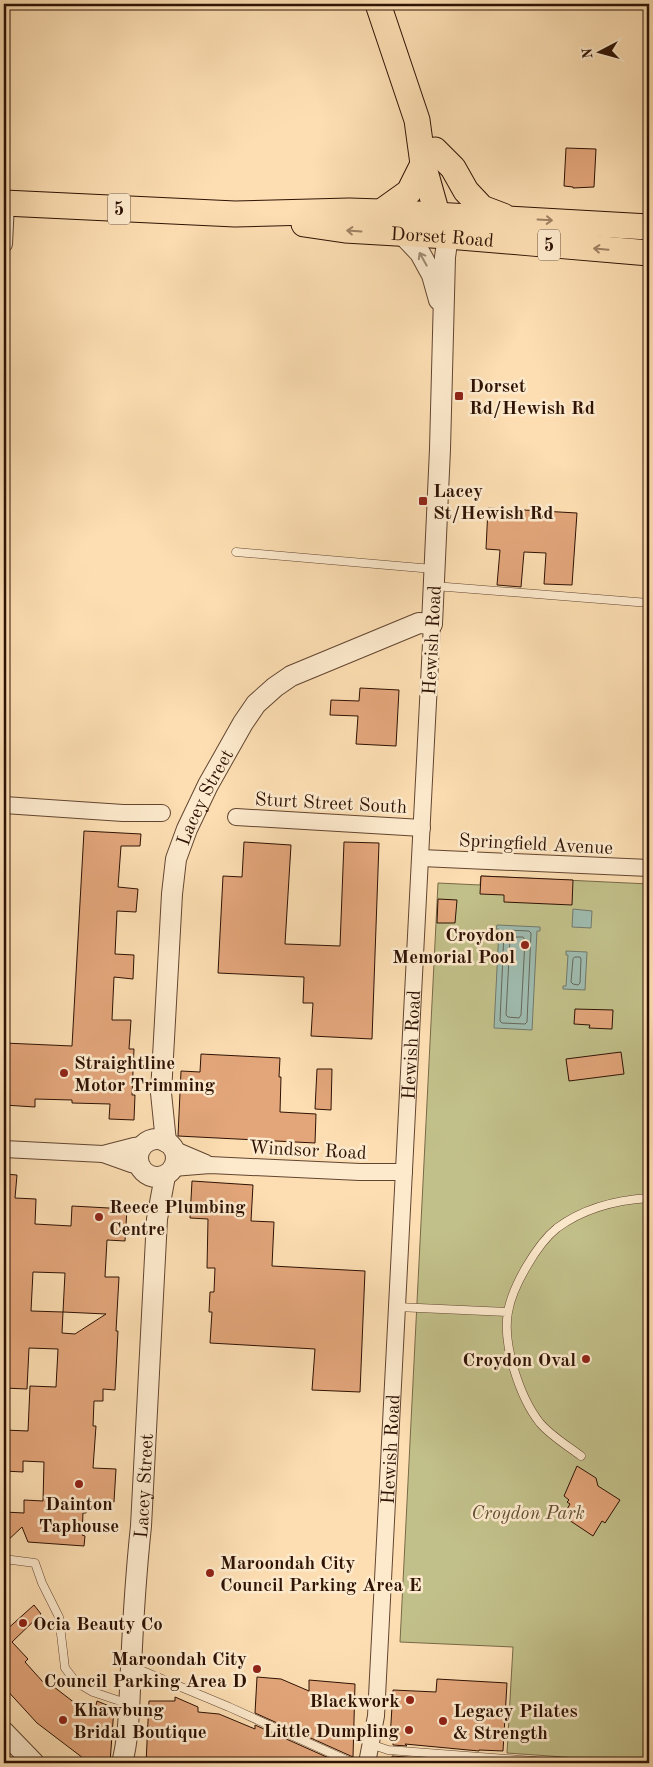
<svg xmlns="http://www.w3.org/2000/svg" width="653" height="1767" viewBox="0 0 653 1767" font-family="'Old Standard TT',serif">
<rect width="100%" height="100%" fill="#fcdeb2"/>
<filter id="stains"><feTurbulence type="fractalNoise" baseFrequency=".004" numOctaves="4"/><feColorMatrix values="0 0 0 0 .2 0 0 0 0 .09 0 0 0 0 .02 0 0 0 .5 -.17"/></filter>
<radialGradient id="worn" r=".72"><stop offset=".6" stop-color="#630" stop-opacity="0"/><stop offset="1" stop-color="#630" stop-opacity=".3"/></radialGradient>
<path fill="#c2c08a" stroke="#786947" d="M481,876L649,884V1763L507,1753L513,1647L400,1642L438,883L480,885Z"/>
<path fill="#9fbcb0" stroke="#72786b" d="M573,909L592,911L591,928L572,927Z
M497,925L540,927V931H537L532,1030L494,1028L499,929H496Z
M566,951L587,952L585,990L563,989V986H566L568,955H566Z"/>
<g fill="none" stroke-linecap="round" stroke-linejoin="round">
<path stroke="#66675a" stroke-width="1" d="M506,930L529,931L531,933L527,1022L525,1024L502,1023L500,1021L504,933Z
M512,937H523L525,940L521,1015L519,1018L508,1017L506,1015L510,939Z
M575,957H580L581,959L580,983L578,985L573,984L571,982L573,959Z"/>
</g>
<path fill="#e3a67b" stroke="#2e1204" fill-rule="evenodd" d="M566,148L596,149L594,187L573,188V187L564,186Z
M488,508L577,513L572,585L544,584L546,553L524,552L521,587L497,585L500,550L486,549Z
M360,688L399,690L396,746L356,744L358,716L330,715L331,700L359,701Z
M84,831L141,834L140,846H121L118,887L138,889L136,912L117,911L115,954L134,955L133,979L114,977L112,1020H131L129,1049H134L132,1095H135L134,1120L109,1119L110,1104L72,1103V1100L35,1099V1107L4,1105V1043L72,1046Z
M244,842L291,845L285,944L340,946L344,842L379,843L372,1039L311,1036L313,1003H303L304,977L218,973L223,876L242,877Z
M481,876L573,880L572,905L504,902V895L480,894Z
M438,899L457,900L455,923H437Z
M575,1009L613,1010L612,1029L589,1028L590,1025L574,1024Z
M621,1052L624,1074L569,1081L566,1059Z
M201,1054L280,1058L279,1077H281L280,1112L316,1114L315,1143L178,1136L181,1071L200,1072Z
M317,1069H332L331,1110L315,1109Z
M4,1174L17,1175L15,1198L36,1199L35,1224L71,1226L72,1206L127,1209L125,1241L107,1240L105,1277H119L116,1331H118L115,1390L103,1389V1401H94L93,1426H96L93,1468L116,1469L114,1502L86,1500V1513H83L82,1535L85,1536L84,1546L28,1542L22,1527L4,1544V1512L24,1513V1500L43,1501L44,1462L23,1461V1472L4,1471V1430L28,1431L30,1386L56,1387L58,1349L29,1348L27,1389L4,1388ZM33,1272L65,1273L63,1312L106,1314L75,1334L62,1333L63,1312L31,1311Z
M192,1181L253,1185L251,1221L274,1222L272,1266L365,1271L360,1392L312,1390L315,1349L210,1343L212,1312H209L210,1292H214L215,1268H207L208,1219L190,1218Z
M577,1466L596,1478L598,1486L620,1500L605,1523L602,1521L593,1536L563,1516L570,1504L567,1502L569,1500L564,1496Z
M34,1605L41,1614L12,1642L28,1659L25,1662L43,1682L45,1680L93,1717L97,1701L114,1708L110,1763H94L83,1758L37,1723L4,1687V1632Z
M257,1677L281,1679L309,1691V1680L355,1684L353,1757L255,1713Z
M437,1679L507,1683L503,1751L479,1750V1751L405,1744L407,1746L393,1745V1742L390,1739L393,1690L436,1692Z
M175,1697L198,1707V1712L219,1714L255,1729V1725L340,1763H146L149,1701H175Z
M392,1756L418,1758L423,1763H392Z"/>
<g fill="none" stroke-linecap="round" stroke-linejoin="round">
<g stroke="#624530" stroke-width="9">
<path id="service" d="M236,552L433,569
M434,586L649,603
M397,1307L507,1312
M581,1456C568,1446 551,1436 540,1423C520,1398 502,1344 508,1312C512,1287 537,1244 557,1228C584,1208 616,1200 649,1198
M4,1559L35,1563L42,1583L59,1617L65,1668L76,1682L93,1692L129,1704
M133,1667L229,1707L353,1763
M370,1744L388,1750L560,1763"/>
</g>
<g stroke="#624530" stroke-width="18">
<g id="minor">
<path d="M4,244L6,203"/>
<path d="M4,805L123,813H162"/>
<path d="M236,817L422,828"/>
<path d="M421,858L649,868"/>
<path d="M4,1149L103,1154L131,1164L139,1166"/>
<path d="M173,1149L206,1163"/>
<path d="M103,1154L134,1146L144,1145"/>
<path d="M173,1168L210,1165L360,1172H404"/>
<path id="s1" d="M367,1763L376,1716L432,624"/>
</g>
</g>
<g stroke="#624530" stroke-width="22">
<g id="tertiary">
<path d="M402,234L420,253L432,275L439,300"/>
<circle cx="157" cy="1158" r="19"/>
<path id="s2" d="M166,1142L161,1093L172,894L176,859L187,829L208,785L243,723L256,704L275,687L291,676L419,623L432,624L440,449L445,257L448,236"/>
<path d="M4,1732L34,1763"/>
<path id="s3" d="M122,1763C130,1733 129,1699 131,1668C133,1621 136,1573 141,1526L157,1219L165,1176"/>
</g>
</g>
<g stroke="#2e1204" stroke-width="27">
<g id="primary">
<path d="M378,4L417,120L423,164L437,214L444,227"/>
<path d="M435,150L453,168L466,191L482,208L503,216"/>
<path d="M4,203L235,214L349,211L381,212L649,227"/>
<path d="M381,212L409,192L423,164"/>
<path id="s4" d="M304,224L345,230L448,236L649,253"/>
</g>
</g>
<use href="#service" stroke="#fdeacd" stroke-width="8"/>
<use href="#minor" stroke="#fdeacd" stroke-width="16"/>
<use href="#tertiary" stroke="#fdeacd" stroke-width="20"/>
<use href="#primary" stroke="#fcdeb2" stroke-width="25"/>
</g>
<defs><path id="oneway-shaft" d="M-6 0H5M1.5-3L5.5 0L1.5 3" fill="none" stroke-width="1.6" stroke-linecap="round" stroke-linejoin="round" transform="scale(1.25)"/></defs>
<g stroke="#9f8264">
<use href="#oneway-shaft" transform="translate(545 220) rotate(3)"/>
<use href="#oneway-shaft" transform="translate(354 231) rotate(-176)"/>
<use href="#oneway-shaft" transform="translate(601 249) rotate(-175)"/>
</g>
<use stroke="#a08973" href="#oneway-shaft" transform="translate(423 259) rotate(-119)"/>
<g fill="#8f2418" stroke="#fdeacd" stroke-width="2">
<rect x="454" y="391" width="10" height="10" rx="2.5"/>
<rect x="418" y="496" width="10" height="10" rx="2.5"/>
<circle cx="525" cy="945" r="5"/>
<circle cx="64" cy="1073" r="5"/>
<circle cx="99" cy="1217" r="5"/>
<circle cx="586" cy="1359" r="5"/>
<circle cx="79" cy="1484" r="5"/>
<circle cx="210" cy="1573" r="5"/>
<circle cx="23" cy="1623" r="5"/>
<circle cx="257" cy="1669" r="5"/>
<circle cx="410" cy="1700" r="5"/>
<circle cx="63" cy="1720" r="5"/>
<circle cx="443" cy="1721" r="5"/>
<circle cx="409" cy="1730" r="5"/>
</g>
<g text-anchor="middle" stroke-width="5" stroke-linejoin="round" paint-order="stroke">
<g fill="#fdeacd" stroke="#6c5340" stroke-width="1">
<rect x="108" y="193.5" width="22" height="31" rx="4"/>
<rect x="538" y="229.5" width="22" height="31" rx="4"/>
</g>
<g font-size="18" font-weight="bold" fill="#2e1204">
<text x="119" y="215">5</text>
<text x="549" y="251">5</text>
</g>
<g font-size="19" fill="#2e1204" stroke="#fdeacd">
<text dy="7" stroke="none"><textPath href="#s4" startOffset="139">Dorset Road</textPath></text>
<text transform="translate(431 640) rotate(-87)" y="7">Hewish Road</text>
<text dy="7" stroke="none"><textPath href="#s2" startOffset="352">Lacey Street</textPath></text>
<text transform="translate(331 802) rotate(3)" y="7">Sturt Street South</text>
<text transform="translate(536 843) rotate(3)" y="7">Springfield Avenue</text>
<text dy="7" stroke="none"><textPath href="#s1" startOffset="720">Hewish Road</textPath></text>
<text transform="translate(308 1149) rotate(3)" y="7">Windsor Road</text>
<text dy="7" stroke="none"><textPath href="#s1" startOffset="315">Hewish Road</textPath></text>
<text dy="7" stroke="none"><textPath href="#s3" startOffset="278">Lacey Street</textPath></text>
</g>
<g font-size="19" font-weight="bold" fill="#2e1204" stroke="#fdeacd" text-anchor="start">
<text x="469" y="392">Dorset<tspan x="469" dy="22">Rd/Hewish Rd</tspan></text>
<text x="433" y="497">Lacey<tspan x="433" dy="22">St/Hewish Rd</tspan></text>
<text x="515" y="941" text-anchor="end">Croydon<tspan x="515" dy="22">Memorial Pool</tspan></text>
<text x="74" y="1069">Straightline<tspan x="74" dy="22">Motor Trimming</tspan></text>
<text x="109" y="1213">Reece Plumbing<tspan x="109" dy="22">Centre</tspan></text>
<text x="576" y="1366" text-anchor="end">Croydon Oval</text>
<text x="79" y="1510" text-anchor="middle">Dainton<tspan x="79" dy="22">Taphouse</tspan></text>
<text x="220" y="1569">Maroondah City<tspan x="220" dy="22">Council Parking Area E</tspan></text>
<text x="33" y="1630">Ocia Beauty Co</text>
<text x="247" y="1665" text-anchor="end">Maroondah City<tspan x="247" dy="22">Council Parking Area D</tspan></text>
<text x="400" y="1707" text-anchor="end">Blackwork</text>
<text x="73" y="1716">Khawbung<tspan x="73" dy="22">Bridal Boutique</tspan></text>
<text x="453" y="1717">Legacy Pilates<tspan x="453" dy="22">&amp; Strength</tspan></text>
<text x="399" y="1737" text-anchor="end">Little Dumpling</text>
</g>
<g font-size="19" font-style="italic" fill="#624f33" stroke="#fdeacd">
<text x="528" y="1519">Croydon Park</text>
</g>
</g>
<rect width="653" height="1767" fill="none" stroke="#fcdeb2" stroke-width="20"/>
<rect x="5" y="5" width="643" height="1757" fill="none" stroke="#2e1204" stroke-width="2.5"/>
<rect x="10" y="10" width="633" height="1747" fill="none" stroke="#2e1204"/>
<g transform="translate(600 52) rotate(264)" stroke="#fdeacd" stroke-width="4" paint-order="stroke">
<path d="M0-4L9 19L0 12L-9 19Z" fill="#2e1204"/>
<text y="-8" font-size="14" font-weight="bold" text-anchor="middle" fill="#2e1204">N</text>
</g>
<rect width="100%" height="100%" filter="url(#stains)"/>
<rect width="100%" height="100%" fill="url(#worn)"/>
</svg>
